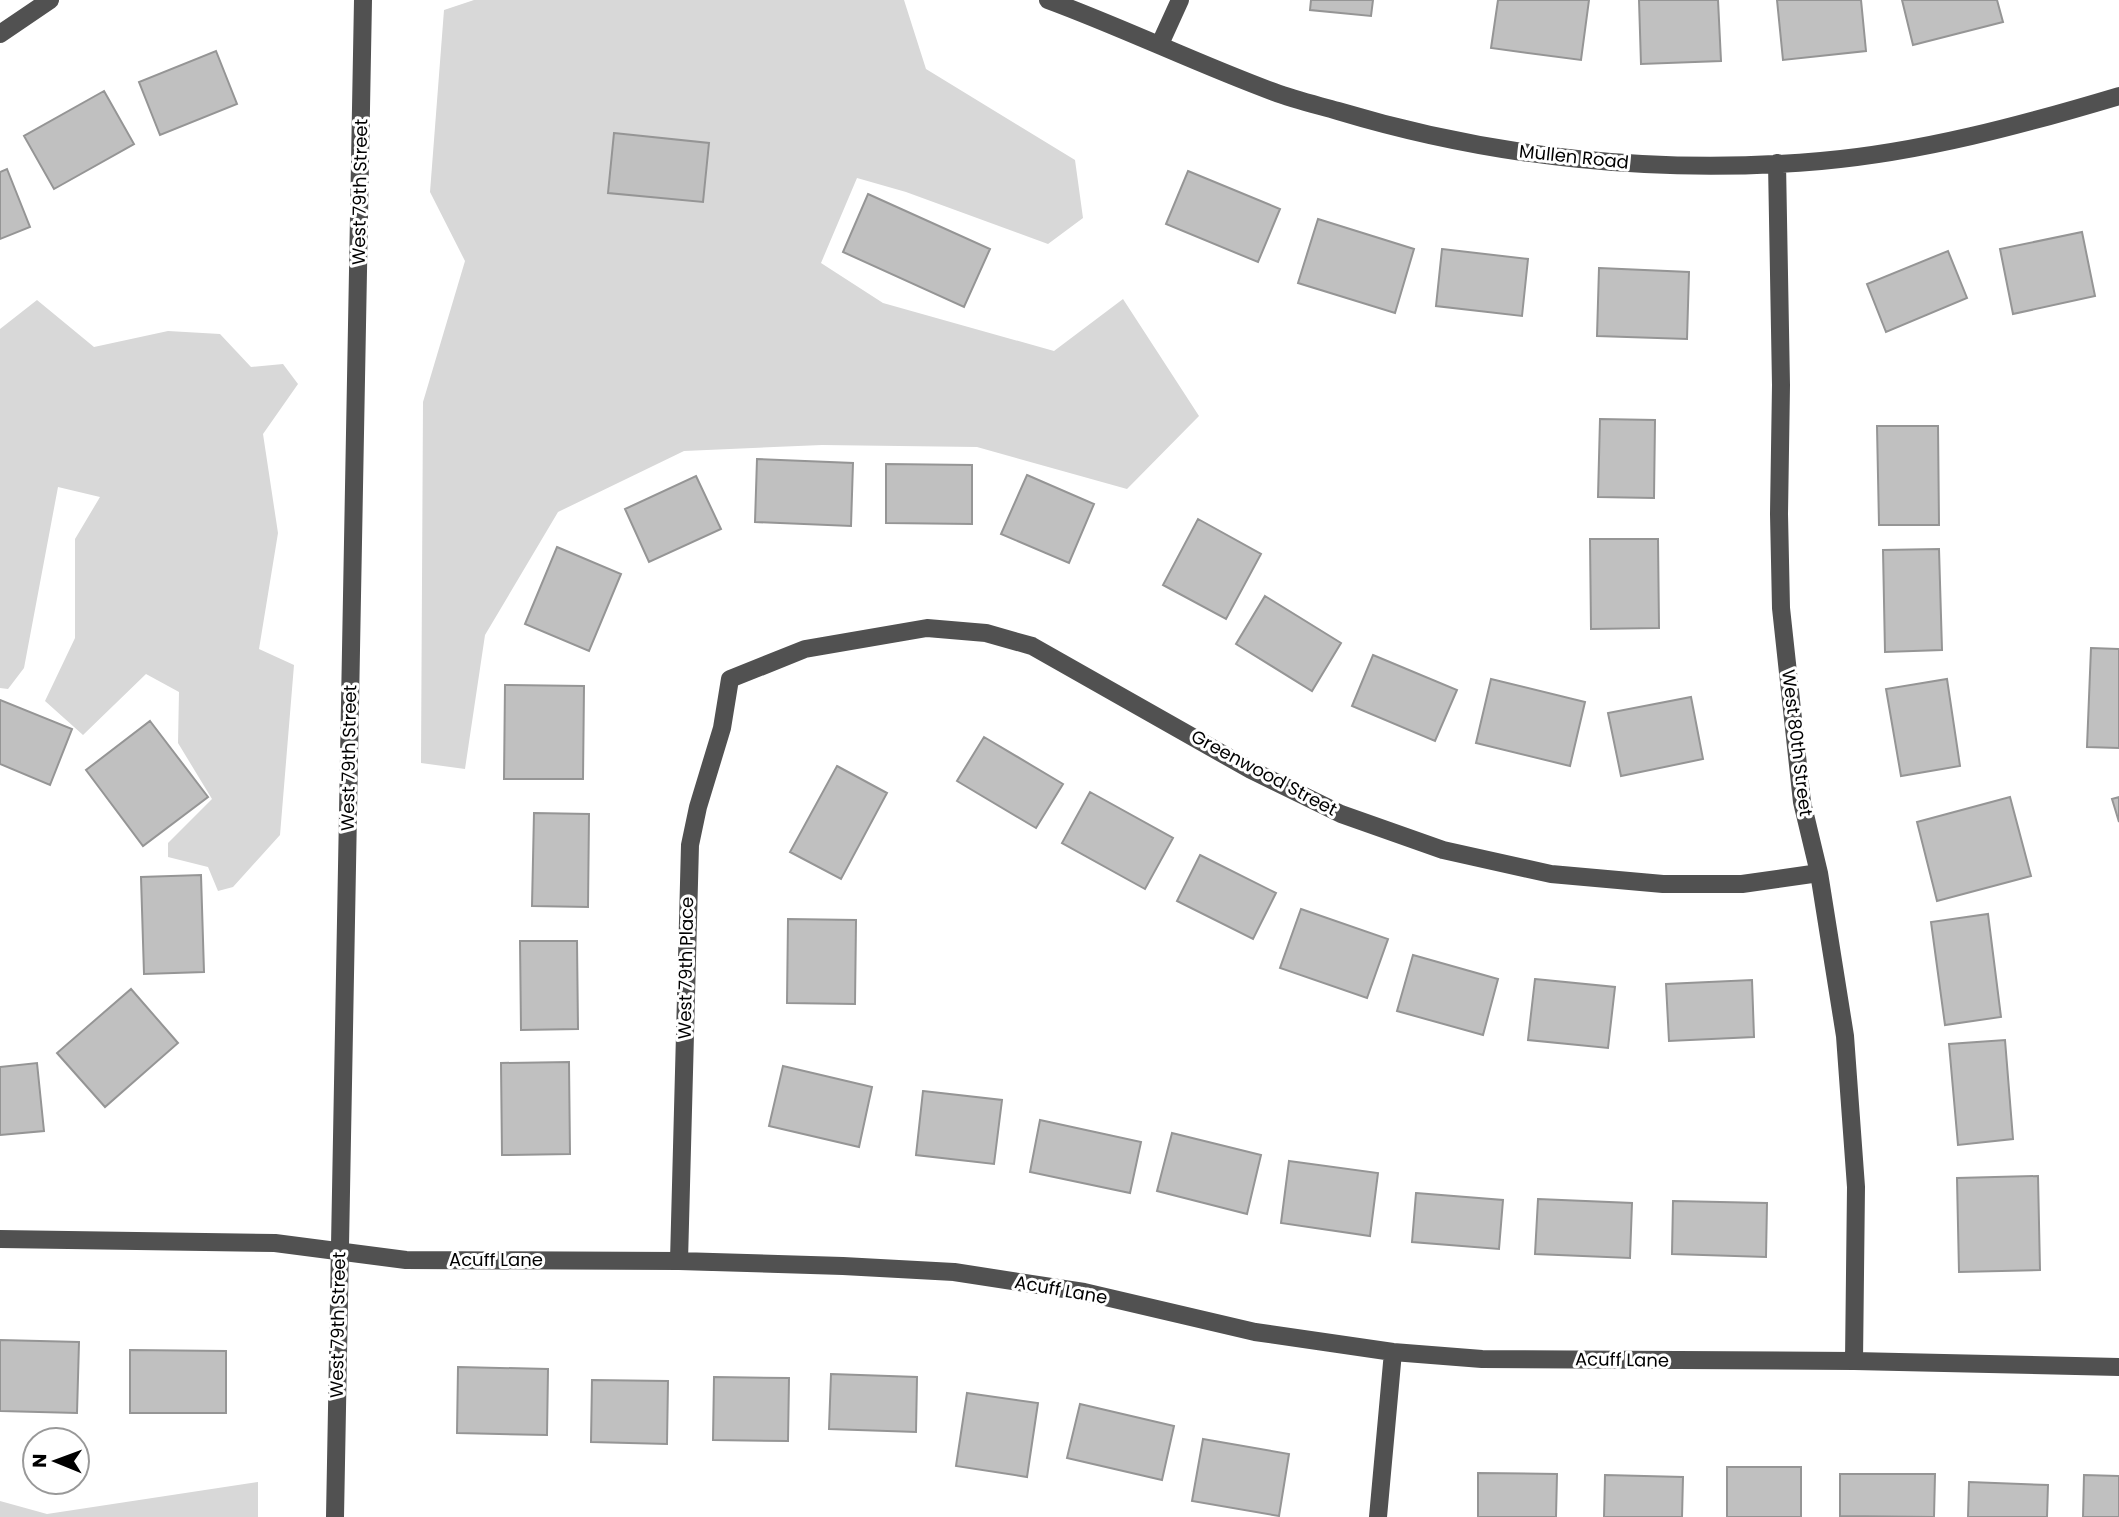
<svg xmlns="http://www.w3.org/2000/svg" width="2119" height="1517" viewBox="0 0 2119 1517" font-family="Poppins,sans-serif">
<rect width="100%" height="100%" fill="#fff"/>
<path fill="#d8d8d8" d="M474,0H904L926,69L1075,160L1083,218L1048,244L906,192L857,178L821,263L883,303L1054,351L1123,299L1199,416L1127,489L977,447L822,445L684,451L558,512L485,635L465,769L421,763L423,402L465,261L430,192L444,10Z
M37,300L94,347L168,331L220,334L251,367L283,364L298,384L263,434L278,533L259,649L294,665L280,835L233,887L218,891L208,867L168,857V843L212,799L178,743L179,692L146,674L83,735L45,701L75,638V539L100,497L58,487L24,668L8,689L0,688V329Z
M258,1482V1517H0V1501L47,1514Z"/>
<path fill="#c0c0c0" stroke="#959595" stroke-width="2" d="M1311,0H1373L1371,16L1310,10Z
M1498,0H1589L1581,60L1491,48Z
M1639,0H1718L1721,61L1641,64Z
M1777,0H1861L1866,51L1783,60Z
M1902,0H1997L2003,22L1913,45Z
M216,51L237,104L160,135L139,82Z
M104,91L134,144L54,189L24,136Z
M614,133L709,143L703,202L608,193Z
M7,169L30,227L0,239V172Z
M1188,171L1280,209L1258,262L1166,224Z
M868,194L990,249L964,307L843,252Z
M1318,219L1414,249L1395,313L1298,283Z
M2082,232L2095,296L2013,314L2000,249Z
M1442,249L1528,259L1522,316L1436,306Z
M1948,251L1967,298L1886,332L1867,284Z
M1599,268L1689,272L1687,339L1597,336Z
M1600,419L1655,420L1654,498L1598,497Z
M1877,426H1938L1939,525H1879Z
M757,459L853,463L851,526L755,522Z
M886,464L972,465V524L886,523Z
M1027,475L1094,504L1069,563L1001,534Z
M696,476L721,529L649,562L625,509Z
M1198,519L1261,554L1226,619L1163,585Z
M1590,539H1658L1659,628L1591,629Z
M557,547L621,574L589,651L525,624Z
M1939,549L1942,650L1885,652L1883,550Z
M1265,596L1341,643L1312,691L1236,644Z
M2091,648L2119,649V748L2087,747Z
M1373,655L1457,690L1435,741L1352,706Z
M1491,679L1585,702L1570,766L1476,743Z
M1947,679L1960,766L1901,776L1886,689Z
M505,685L584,686L583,779H504Z
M1691,697L1703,759L1621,776L1608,713Z
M0,700L72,729L50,785L0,764Z
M150,721L208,797L143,846L86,770Z
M984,737L1063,784L1036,828L957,781Z
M837,766L887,793L841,879L790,852Z
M1090,792L1173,838L1145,889L1062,843Z
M2010,797L2031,876L1937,901L1917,822Z
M2119,797V822L2112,799Z
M534,813L589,814L588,907L532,906Z
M1200,855L1276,893L1253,939L1177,901Z
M201,875L204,972L144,974L141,877Z
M1301,909L1388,939L1367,998L1280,968Z
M1988,914L2001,1017L1945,1025L1931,922Z
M788,919L856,920L855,1004L787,1003Z
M520,941H577L578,1029L521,1030Z
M1413,955L1498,979L1483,1035L1397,1011Z
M1535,979L1615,987L1608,1048L1528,1040Z
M1752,980L1754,1037L1669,1041L1666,984Z
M131,989L178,1043L105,1107L57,1053Z
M2005,1040L2013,1139L1958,1145L1949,1044Z
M569,1062L570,1154L502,1155L501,1063Z
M37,1063L44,1131L0,1135V1067Z
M783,1066L872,1087L859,1147L769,1126Z
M923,1091L1002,1100L994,1164L916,1155Z
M1040,1120L1141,1142L1130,1193L1030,1172Z
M1172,1133L1261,1155L1247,1214L1157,1191Z
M1289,1161L1378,1173L1370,1236L1281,1223Z
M2038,1176L2040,1270L1959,1272L1957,1178Z
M1416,1193L1503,1200L1499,1249L1412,1242Z
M1538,1199L1632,1203L1630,1258L1535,1254Z
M1673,1201L1767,1203L1766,1257L1672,1254Z
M0,1340L79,1342L77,1413L0,1411Z
M130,1350L226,1351V1413H130Z
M458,1367L548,1369L547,1435L457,1433Z
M831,1374L917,1377L916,1432L829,1429Z
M714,1377L789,1378L788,1441L713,1440Z
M592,1380L668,1381L667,1444L591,1442Z
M967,1393L1038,1403L1027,1477L956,1466Z
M1080,1404L1174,1426L1162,1480L1067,1458Z
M1203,1439L1289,1454L1279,1516L1192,1501Z
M1727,1467H1801V1517H1727Z
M1478,1473L1557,1474L1556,1517H1478Z
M1840,1474H1935L1934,1517L1840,1516Z
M1605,1475L1683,1477L1682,1517H1604Z
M2084,1475L2119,1476V1517H2083Z
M1969,1482L2048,1485L2047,1517H1968Z"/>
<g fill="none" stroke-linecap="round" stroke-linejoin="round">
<path stroke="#515151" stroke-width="18" d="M1048,0C1124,28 1198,64 1274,92C1295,100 1317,105 1338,111C1494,158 1659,175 1821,161C1922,152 2022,125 2119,96
M0,34L50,0
M1160,44L1180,0
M1777,163L1781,385L1779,514L1781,608L1802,802L1819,873L1845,1036L1856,1187L1854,1361
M0,1239L275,1243L406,1260L679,1261L843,1266L954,1272L1084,1292L1255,1332L1393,1352L1482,1359L1854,1361L2119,1367
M679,1261L690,845L698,807L722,728L730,679L805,649L927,628L986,633L1032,646L1251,770L1341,814L1443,850L1551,874L1663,884H1742L1819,873
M335,1517L363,0
M1378,1517L1393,1352"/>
</g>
<g text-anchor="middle" stroke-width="6" stroke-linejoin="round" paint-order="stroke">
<g font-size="18" fill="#000" stroke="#fff">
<text transform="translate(1574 157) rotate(6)" y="6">Mullen Road</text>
<text transform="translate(360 192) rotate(-89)" y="6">West 79th Street</text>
<text transform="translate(1797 743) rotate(83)" y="6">West 80th Street</text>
<text transform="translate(349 758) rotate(-89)" y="6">West 79th Street</text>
<text transform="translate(1264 773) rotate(28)" y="6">Greenwood Street</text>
<text transform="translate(686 968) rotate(-89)" y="6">West 79th Place</text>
<text x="496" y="1266">Acuff Lane</text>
<text transform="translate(1061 1290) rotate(10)" y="6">Acuff Lane</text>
<text transform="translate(338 1325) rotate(-89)" y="6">West 79th Street</text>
<text transform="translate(1622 1360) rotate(1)" y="6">Acuff Lane</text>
</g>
</g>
<g transform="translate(56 1461) rotate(271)"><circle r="33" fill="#ffffff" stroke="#999999" stroke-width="2"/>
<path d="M0-5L12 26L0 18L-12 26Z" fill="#000000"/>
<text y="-10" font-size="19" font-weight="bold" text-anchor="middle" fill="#000000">N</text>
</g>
</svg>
